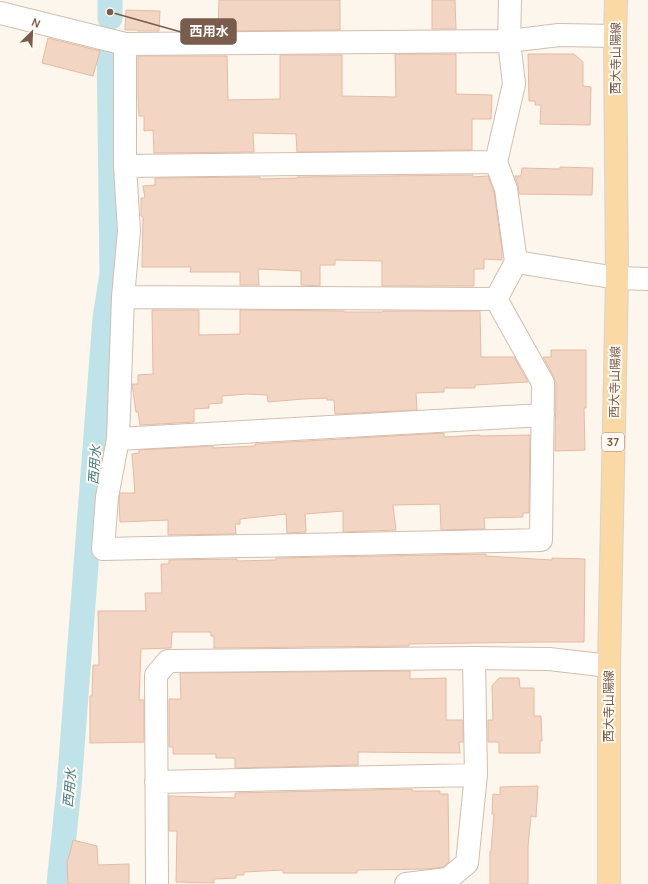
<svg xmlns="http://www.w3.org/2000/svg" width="648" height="884" viewBox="0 0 648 884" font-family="Manrope,'Noto Sans JP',sans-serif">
<rect width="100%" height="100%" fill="#fdf6ec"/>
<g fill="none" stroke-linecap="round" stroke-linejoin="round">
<path stroke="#bfe3e8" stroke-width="25" d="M110,18V0
M59,884L69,787L105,318L112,274L109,45"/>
</g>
<path fill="#f3d5c3" stroke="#e6bba3" d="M219,0H340V30L218,31Z
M432,0H455L456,29H432Z
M126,10L160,11L159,31H138V30H125Z
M48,38L100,51L93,76L42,63Z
M395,54H456V94L492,95L491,119H472V150L297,152L296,134L253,133L254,152L154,153L153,130L144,131V116H139L138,98V56H227L228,100L280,99V55H342V96L396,97Z
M528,54H574L583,62V86L591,87L590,125L540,124L541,105H535V101H529Z
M560,167L593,168L592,195L519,194L518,185L515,176H521L522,168L560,169Z
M473,175V177L488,176L494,192L502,250V260L484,259V269H474V286H382V261L335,260V265H320V286L301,285V271L258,269L259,285H240V272H190L191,267H142L143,217L141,216V198H145L143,186L155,185V178L260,177V179L297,178V177Z
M152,310H199V335L240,334V310L344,311V312H383V311H480L481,357H514L528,382L475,385V388H444V392L416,393L417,410L335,414L334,400H327V398L303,399L268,402L267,395L246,394L222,396V403L209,404V408L194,409V422L140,425L138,412H136L132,384H138V375L153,374Z
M551,350H586V408H584L585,450L555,451L556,383L554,377L543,357H551Z
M444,433V437L480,435V436L530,435L529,513H523V517L484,518L485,529L441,530L440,504L393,505L396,530L343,532V511L305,514L306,532L287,533L286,514L240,519V524H235L236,534L168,535V520L120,522L119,499L120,493H135L132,454L139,453V450L213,446V448L255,446V444Z
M486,554V556L552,560V558L585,559L584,642H538L409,644V646L214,648V636H211V632H172L171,648L141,649L139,700H144V742L90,743V696H92L93,665H99L98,611H146L145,593H162L161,564H169V560L237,559V561L276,560V558Z
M410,671V679L446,678V720H463V742H459L460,753L358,752V765L235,768V758H216V754H173V747H169V699H181L180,673Z
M499,678H519L520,688H534V716H541L542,741H540V753H499V742H488V720H493L492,686Z
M538,786L536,817L531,816L528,846V884H490V851H491L494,814H492L493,794L500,795V787Z
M412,789V791H440V794H448L449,862L443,867L428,869L357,870V873H283V870L244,872V875H236V878L214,879V883L176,882L177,831H169V796L235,798V793Z
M73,840L97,846L98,865L129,864V884H68L67,862L70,853Z"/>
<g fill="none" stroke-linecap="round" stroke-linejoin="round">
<g stroke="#d1beb0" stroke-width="24">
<path id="street" d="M0,13L125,44L509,41L559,35L615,36
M125,44V166L129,231L123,297L118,439L107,497L103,549L541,540L543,383L496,299L516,262L506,189L496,162L514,84L509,41L510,0
M125,166L496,162
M516,262L617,278L648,279
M123,297L496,299
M118,439L543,415
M474,658L549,659L609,666
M156,782L476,775
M157,884L156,675L168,661L474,658L476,775L467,863L448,879L406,884"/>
</g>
<g stroke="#dad1cd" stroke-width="24">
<path id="primary" d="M609,884V666L617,278L615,36L616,0"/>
</g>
<use href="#street" stroke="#fff" stroke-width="22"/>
<use href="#primary" stroke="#fbd9a5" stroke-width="22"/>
</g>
<g text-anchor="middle" stroke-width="4" stroke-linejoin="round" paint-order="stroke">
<rect fill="#fffaf3" stroke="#a28b7f" stroke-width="1" x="602" y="433" width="22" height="18" rx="3"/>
<g font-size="11" font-weight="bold" fill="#7a5c4d">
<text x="613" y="446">37</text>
</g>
<g font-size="12" fill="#7a5c4d" stroke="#fffaf3">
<text transform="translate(616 58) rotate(-90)" y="4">西大寺山陽線</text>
<text transform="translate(615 382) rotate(-89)" y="4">西大寺山陽線</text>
<text transform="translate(609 706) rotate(-90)" y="4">西大寺山陽線</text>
</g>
<g font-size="13" font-style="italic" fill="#437c86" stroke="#fffaf3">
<text transform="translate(94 465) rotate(-86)" y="5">西用水</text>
<text transform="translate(69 788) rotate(-85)" y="5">西用水</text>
</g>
</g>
<path fill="none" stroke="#7a5c4d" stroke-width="1.5" d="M110 12L181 32"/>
<circle fill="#7a5c4d" stroke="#fffaf3" stroke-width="1.5" cx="110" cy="12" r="4"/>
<rect fill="#7a5c4d" stroke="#7a5c4d" stroke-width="1.5" x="181" y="19" width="55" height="25" rx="4"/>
<g font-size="13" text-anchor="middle" font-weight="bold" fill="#fff">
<text x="209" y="36">西用水</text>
</g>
<g transform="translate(32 32) rotate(24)" stroke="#fffaf3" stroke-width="3" paint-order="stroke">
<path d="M0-3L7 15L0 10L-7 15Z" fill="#7a5c4d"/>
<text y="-6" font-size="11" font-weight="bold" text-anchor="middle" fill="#7a5c4d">N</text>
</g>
</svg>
